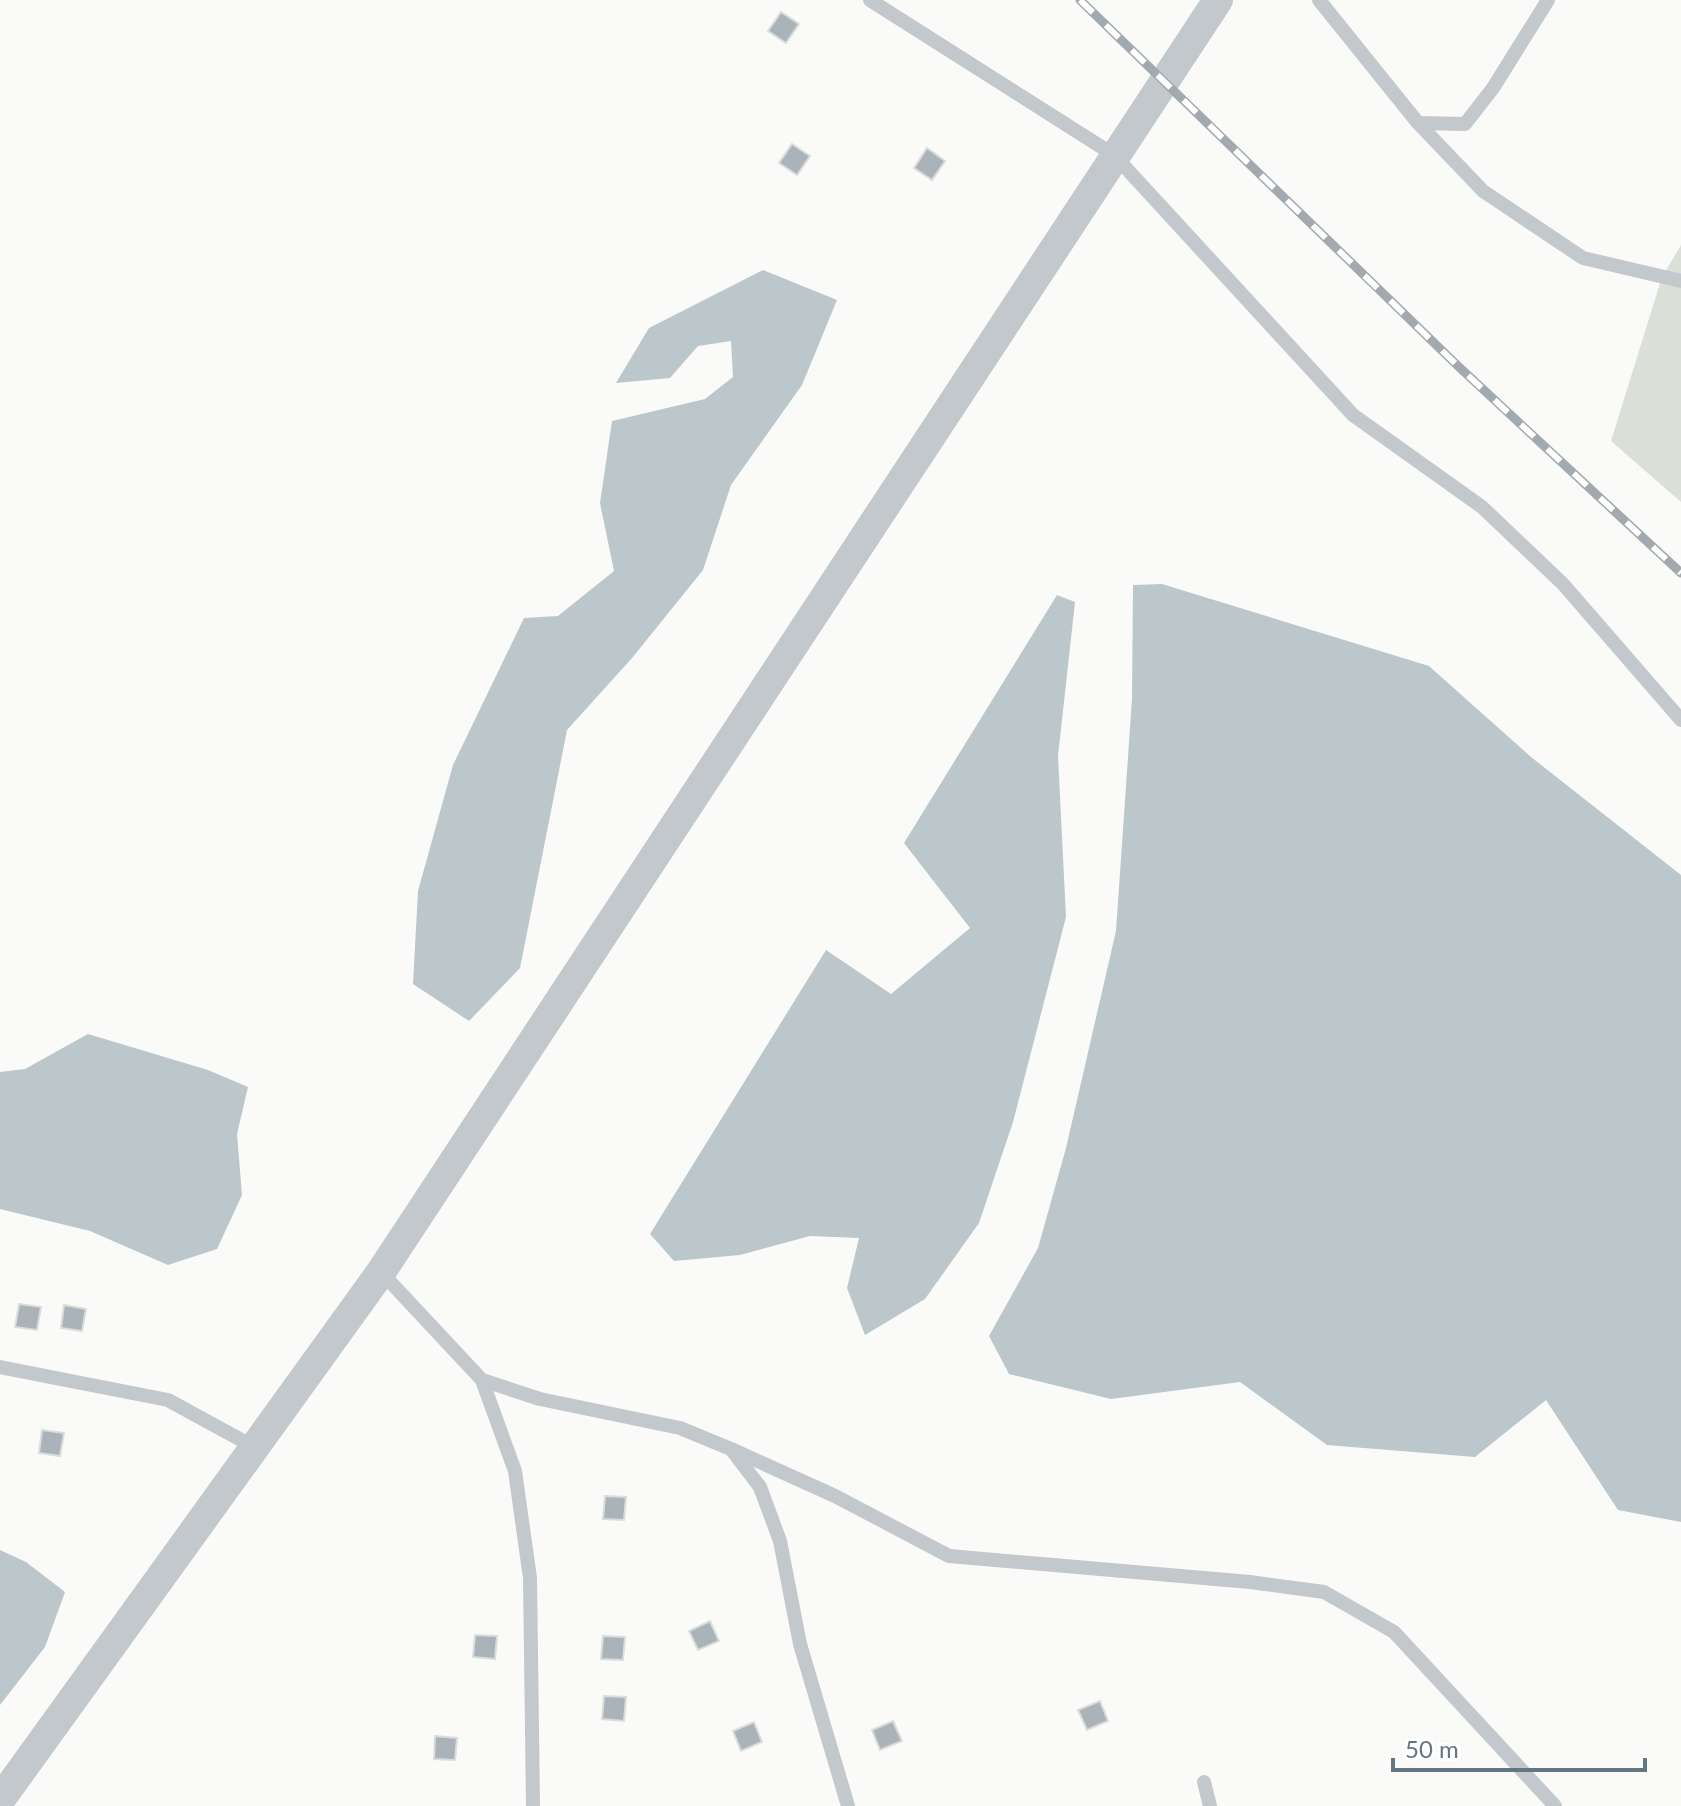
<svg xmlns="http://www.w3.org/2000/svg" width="1681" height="1806" viewBox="0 0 1681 1806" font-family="Lato,sans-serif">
<rect width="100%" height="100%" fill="#fafaf8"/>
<path fill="#dadfd7" d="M1681,245V502L1611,441L1662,277Z"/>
<path fill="#bbc7cb" d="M763,270L837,300L802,385L731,485L703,570L632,658L567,730L520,968L469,1021L413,984L418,891L453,765L524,618L558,616L614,571L600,503L612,421L705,399L733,377L731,341L698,346L670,378L616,383L649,328Z
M1162,584L1429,666L1531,757L1681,875V1522L1618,1510L1546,1400L1475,1457L1327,1445L1240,1382L1111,1399L1009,1374L989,1336L1038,1248L1066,1148L1116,931L1132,699L1133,585Z
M1057,595L1075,602L1058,756L1066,917L1013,1122L979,1223L925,1299L865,1335L847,1288L859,1238L810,1236L740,1255L674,1261L650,1234L826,950L891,994L970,928L904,843Z
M88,1034L208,1070L248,1087L237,1134L242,1195L217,1249L168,1265L90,1231L0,1209V1072L25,1069Z
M0,1550L26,1562L65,1592L45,1647L0,1705Z"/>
<path fill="#aab3b9" stroke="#dcdcda" stroke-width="2" d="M781,12L799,24L786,43L768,31Z
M792,144L810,156L797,175L779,163Z
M927,148L945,161L932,180L914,168Z
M19,1304L41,1307L37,1330L15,1327Z
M64,1305L86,1309L82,1331L61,1328Z
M42,1430L64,1433L60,1456L39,1453Z
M605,1496L626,1497L624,1520L603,1519Z
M710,1621L719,1641L698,1650L689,1631Z
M475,1635L497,1636L495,1659L473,1657Z
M603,1636L625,1637L623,1660L601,1659Z
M604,1696L626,1697L624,1721L602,1719Z
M1100,1701L1108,1721L1087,1730L1078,1710Z
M893,1721L902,1741L880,1750L872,1730Z
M754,1722L762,1742L741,1751L733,1731Z
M435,1736L457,1738L455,1760L434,1759Z"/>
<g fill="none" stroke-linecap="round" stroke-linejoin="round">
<path stroke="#c3c8cc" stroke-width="14" d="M870,0L1114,155L1353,415L1482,507L1563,584L1681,720
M1319,0L1418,123L1483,191L1583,258L1681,281
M1418,123L1465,124L1493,88L1548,0
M381,1272L482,1380L515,1471L530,1578L533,1806
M0,1367L168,1400L256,1448
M482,1380L540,1399L680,1428L731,1449L760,1487L780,1541L800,1644L848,1806
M731,1449L835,1496L949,1556L1250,1582L1324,1592L1394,1632L1555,1806
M1204,1782L1210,1806"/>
<path stroke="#c3c8cc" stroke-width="30" d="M0,1800L381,1272L1218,0"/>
<g stroke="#a2aab0" stroke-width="9">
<path id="rail" d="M1080,0L1459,367L1681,573"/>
</g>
<use href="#rail" stroke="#fff" stroke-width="6" stroke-dasharray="18" stroke-linecap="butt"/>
</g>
<path d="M1393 1758v12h252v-12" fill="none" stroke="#657683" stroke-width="4"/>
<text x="1405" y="1758" font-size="24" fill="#657683" stroke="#ffffff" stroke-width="6" paint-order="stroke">50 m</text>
</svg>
